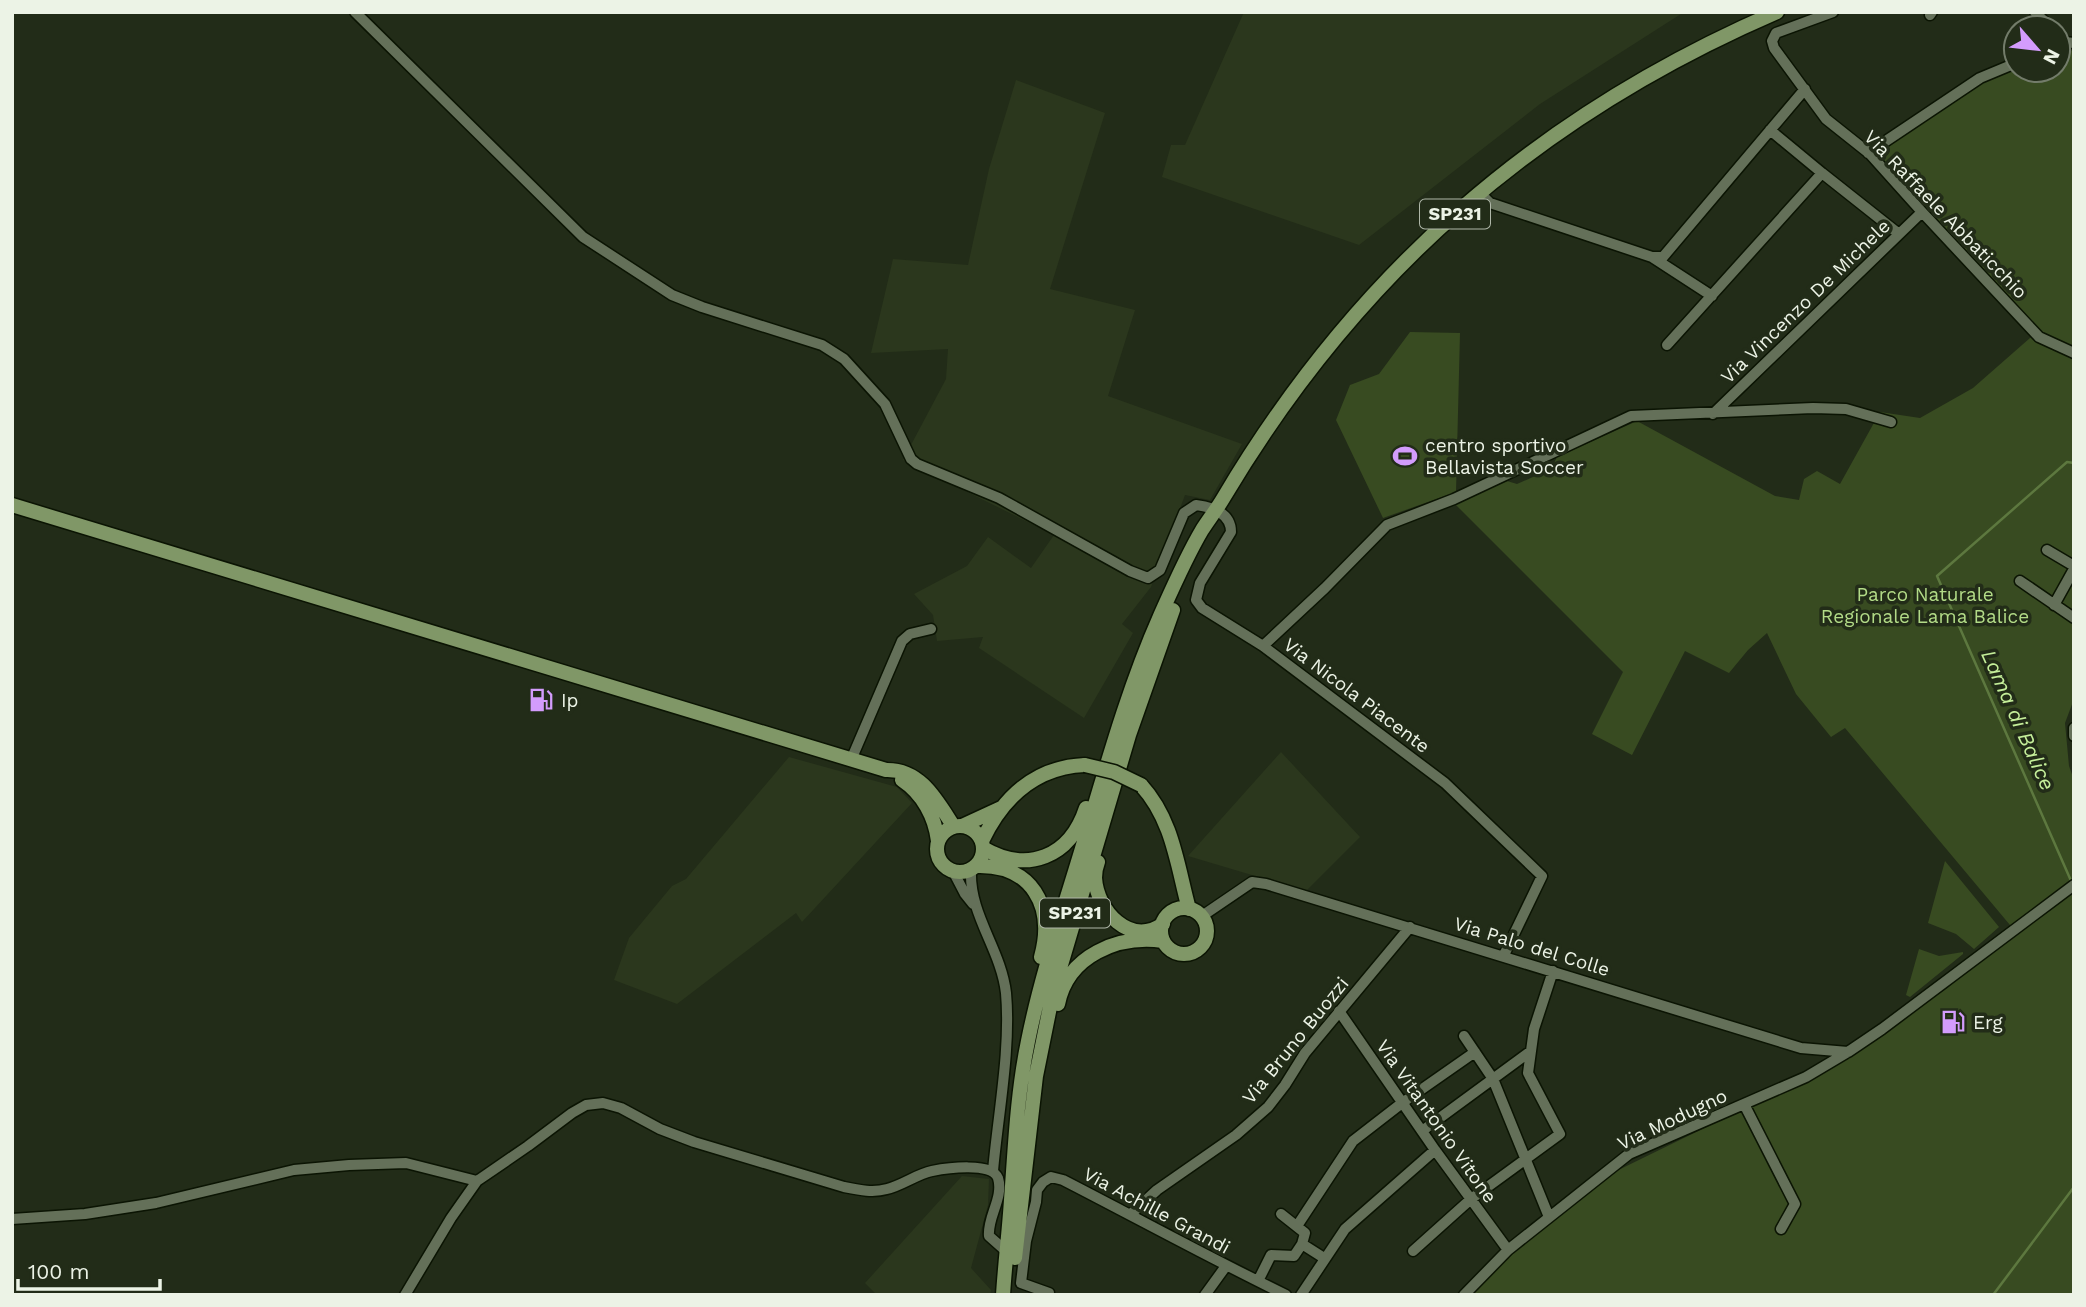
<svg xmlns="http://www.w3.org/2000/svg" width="2086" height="1307" viewBox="0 0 2086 1307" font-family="'Work Sans',sans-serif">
<rect width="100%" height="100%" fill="#222c18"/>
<path fill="#2b371d" d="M1244,12H1684L1540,104L1359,245L1162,177L1171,145H1185Z
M1016,80L1105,113L1050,289L1135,310L1108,396L1242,444L1210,500L1185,495L1151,587L1122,624L1133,633L1084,718L979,648L983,637L937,641L933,615L914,594L967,566L988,537L1031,568L1054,535L903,460L946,379L948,349L871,353L893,259L968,265L989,169Z
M1281,752L1360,837L1306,891L1188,856Z
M789,757L897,787L912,803L802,922L796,913L677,1004L614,980L629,938L672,886L686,879Z
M962,1176L989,1179L988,1205L971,1268L991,1290L990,1295H877L865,1283Z"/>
<path fill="#384b21" d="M2068,47L2074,53V699L2065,723L2069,766L2074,780V1295H1471L1486,1271L1602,1178L1831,1066L1946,989L2015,931L1845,728L1831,737L1796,694L1767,633L1748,650L1729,673L1685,651L1632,755L1592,734L1623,672L1455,504L1507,481L1517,484L1551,469L1557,457L1637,421L1775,496L1799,500L1804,479L1817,471L1840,484L1880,412L1920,418L1973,388L2039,330L1874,152L1981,82L2016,68V70H2058V51Z
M1410,332L1460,333L1456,492L1383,518L1336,420L1350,385L1379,374Z
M1945,861L1999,927L1974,949L1956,934L1928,923Z
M1919,949L1939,956L1963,952V954L1910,997L1906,995Z"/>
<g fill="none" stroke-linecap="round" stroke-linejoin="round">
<path stroke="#5d783f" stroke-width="2.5" d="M2072,883L1937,576L2067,462L2074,463
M1993,1295L2074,1187"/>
<g stroke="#0b1403" stroke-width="13">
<path id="minor" d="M355,12L583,237L672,295L702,307L822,345L844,359L885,404L911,459L917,464L999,498L1130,571L1148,578L1160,570L1184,513L1196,505C1212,507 1231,513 1231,532L1200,583L1196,600L1202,608L1263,646
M1833,12L1776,33L1772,41L1774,48L1826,119L1870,154L1922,212L2039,337L2074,353
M2035,12L2051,28
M1930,15L1932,12
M2058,35L2065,42L2074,43
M1770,130L1822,173
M1868,153L1980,78L2016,63
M1480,193L1490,203L1652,257H1663L1805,89
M1652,257L1712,296
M1667,345L1822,173L1899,234
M1713,414L1922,212
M2047,550L2074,566
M2020,581L2074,618
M2054,605L2074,569
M2074,728V736
M851,760L902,641L910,634L931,629
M971,870C969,915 1001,949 1006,993C1011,1049 998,1114 993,1171
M953,871L965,894L973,904
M1202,916L1252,882L1266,884L1801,1048L1848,1052
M1504,955L1542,876L1445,783L1263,646L1325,588L1387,525L1454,499L1631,416L1813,408L1846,409L1891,422
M1339,1011L1435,1150L1508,1250
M1464,1036L1493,1079L1549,1217
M1744,1104L1795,1204L1781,1229
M1422,1131L1531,1051
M1131,1214L1157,1190L1236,1135L1268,1107L1285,1085L1305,1053L1410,927
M1281,1214L1305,1233L1302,1244L1324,1258
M12,1219L85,1214L156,1203L294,1170L349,1165L406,1163L477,1181L528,1146L572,1113L586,1105L603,1103L621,1108L660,1129L694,1142L844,1187C859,1190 873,1193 887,1189C903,1185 917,1174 932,1171C947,1168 992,1162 998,1178C1004,1198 987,1217 989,1236L1007,1252
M1297,1226L1353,1141L1402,1103L1475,1052
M1413,1251L1471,1199L1560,1134L1528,1073L1534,1029L1553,971
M1258,1281L1271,1255L1294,1256L1302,1244
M405,1295L451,1218L477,1181
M1049,1295V1293L1021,1283L1026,1241L1036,1202L1037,1190L1043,1182L1051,1177L1063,1180C1137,1218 1210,1258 1286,1295
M1205,1295L1226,1266
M1301,1295L1345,1229L1435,1150
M1464,1295L1508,1250L1629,1154L1806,1077L1848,1052L1882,1029L2074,885"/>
</g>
<g stroke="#0b1403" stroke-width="17">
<path id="major" d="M12,505L886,770C921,769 937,801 954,827
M902,780C923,794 935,817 938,841
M1141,785C1173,820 1177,865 1189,909
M937 849a23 23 0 1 1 46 0a23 23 0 1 1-46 0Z
M962,826L1001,808
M982,841C1003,797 1035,767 1085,765
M983,848C1028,874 1070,857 1086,808
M1098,862C1096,867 1095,873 1095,878C1097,911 1130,947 1163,924
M976,866C1032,864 1055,906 1041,957
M1161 931a23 23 0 1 1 46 0a23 23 0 1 1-46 0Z
M1058,1004C1068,955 1118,935 1163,941
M1015,1258L1036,1076L1053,992L1129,735L1173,610
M1003,1295C1005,1263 1009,1231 1011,1200C1015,1147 1017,1094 1028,1041C1042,971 1066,903 1086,835C1108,761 1129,686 1160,616C1173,587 1186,557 1202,530C1209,519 1217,509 1224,497C1357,273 1538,115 1777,12"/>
</g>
<use href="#minor" stroke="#647059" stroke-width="10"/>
<use href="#major" stroke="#809767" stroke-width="14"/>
<g stroke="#0b1403" stroke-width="17" stroke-linecap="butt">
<path id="major-bridge" d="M1085,765L1114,772L1141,785"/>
</g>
<use href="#major-bridge" stroke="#809767" stroke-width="14"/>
</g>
<defs>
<g id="stadium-bare" transform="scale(1.89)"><path d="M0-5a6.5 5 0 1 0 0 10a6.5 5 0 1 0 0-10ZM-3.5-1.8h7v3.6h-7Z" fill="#d39cfc" stroke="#222c18" stroke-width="2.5" paint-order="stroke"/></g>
<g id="fuel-bare" transform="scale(1.89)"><path d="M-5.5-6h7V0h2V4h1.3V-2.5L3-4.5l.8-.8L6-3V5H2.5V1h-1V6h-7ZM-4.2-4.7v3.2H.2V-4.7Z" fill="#d39cfc" stroke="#222c18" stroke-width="2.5" paint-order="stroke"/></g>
</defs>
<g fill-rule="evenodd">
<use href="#stadium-bare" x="1405" y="456"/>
<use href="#fuel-bare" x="541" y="700"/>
<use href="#fuel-bare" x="1953" y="1022"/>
</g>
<g text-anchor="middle" stroke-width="7" stroke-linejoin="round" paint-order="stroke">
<g fill="#222c18" stroke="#afb7a8" stroke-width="2">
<rect x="1420" y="199.5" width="70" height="29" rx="5"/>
<rect x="1040" y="898.5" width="70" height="29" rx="5"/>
</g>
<g font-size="18" font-weight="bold" fill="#ecf3e6">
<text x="1455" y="220">SP231</text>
<text x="1075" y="919">SP231</text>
</g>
<g font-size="19" fill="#ecf3e6" stroke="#222c18">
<text transform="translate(1946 214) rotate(46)" y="7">Via Raffaele Abbaticchio</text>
<text transform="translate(1805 301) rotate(-44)" y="7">Via Vincenzo De Michele</text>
<text transform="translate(1357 695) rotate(37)" y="7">Via Nicola Piacente</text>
<text transform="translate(1532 946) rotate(17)" y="7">Via Palo del Colle</text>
<text transform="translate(1295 1040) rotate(-51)" y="7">Via Bruno Buozzi</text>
<text transform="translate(1672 1119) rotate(-25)" y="7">Via Modugno</text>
<text transform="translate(1437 1121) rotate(55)" y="7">Via Vitantonio Vitone</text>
<text transform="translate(1157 1210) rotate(28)" y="7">Via Achille Grandi</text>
</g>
<g font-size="19" fill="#ecf3e6" stroke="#222c18" text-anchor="start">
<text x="1425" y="452">centro sportivo<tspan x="1425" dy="22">Bellavista Soccer</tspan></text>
<text x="561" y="707">Ip</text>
<text x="1973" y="1029">Erg</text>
</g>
<g font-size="19" fill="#b2db87" stroke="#222c18">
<text x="1925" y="601">Parco Naturale<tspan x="1925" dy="22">Regionale Lama Balice</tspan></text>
</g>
<g font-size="21" font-style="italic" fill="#c5ef9a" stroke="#222c18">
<text transform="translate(2018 720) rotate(66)" y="7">Lama di Balice</text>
</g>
</g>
<rect width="2086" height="1307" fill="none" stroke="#ecf3e6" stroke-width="28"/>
<g transform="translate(2037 49) rotate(118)"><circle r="33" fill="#222c18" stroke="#737c6a" stroke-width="2"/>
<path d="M0-5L12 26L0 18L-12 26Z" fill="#d39cfc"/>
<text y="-10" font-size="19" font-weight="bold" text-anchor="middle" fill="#ecf3e6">N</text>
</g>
<path d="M18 1279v10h142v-10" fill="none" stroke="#ecf3e6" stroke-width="3.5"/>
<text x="28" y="1279" font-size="21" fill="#ecf3e6" stroke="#222c18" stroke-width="5" paint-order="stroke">100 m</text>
</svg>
